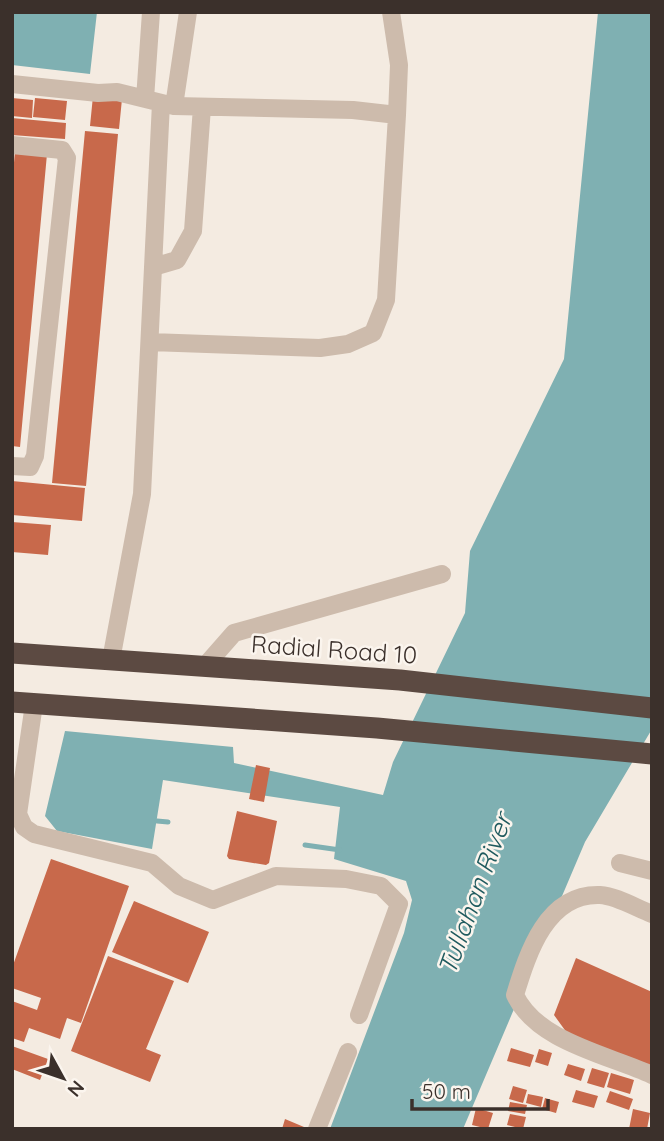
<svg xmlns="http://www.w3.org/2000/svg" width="664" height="1141" viewBox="0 0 664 1141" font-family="Quicksand,sans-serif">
<rect width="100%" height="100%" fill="#f4ebe1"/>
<path fill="#7fb0b2" d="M12,12H97L90,74L12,65Z
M598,12H652V729L585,842L463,1129H330L404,933L412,900L406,881L334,859L340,807L163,780L152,849L57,831L45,816L65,731L233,747L234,763L383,795L393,762L465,613L470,551L564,359Z"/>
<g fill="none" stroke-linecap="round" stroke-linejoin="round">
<path stroke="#7fb0b2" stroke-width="5" d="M157,821L168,822
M305,845L340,850"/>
</g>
<path fill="#c8694b" d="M93,96L122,99L119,129L90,126Z
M12,98L33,100L32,118L12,116Z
M35,98L67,101L65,120L33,117Z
M12,118L66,123L65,139L12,135Z
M85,131L118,134L86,486L52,483Z
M15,151L47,154L20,447L12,446V186Z
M12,481L85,488L82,521L12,515Z
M12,522L51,525L48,555L12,552Z
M256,765L270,768L264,802L249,799Z
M237,811L277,821L269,863L266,865L229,859L227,856Z
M51,859L129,886L81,1023L67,1018L60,1039L29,1028L24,1042L12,1038V1001L37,1010L41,998L12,988V968Z
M134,901L209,932L188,983L112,952Z
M108,956L174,981L146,1049L161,1055L150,1082L71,1051Z
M576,958L652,992V1070L567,1033L554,1015Z
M12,1046L48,1059L40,1080L12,1069Z
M511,1048L534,1055L530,1067L507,1061Z
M539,1049L552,1053L548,1066L535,1062Z
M568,1064L585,1069L581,1081L564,1075Z
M592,1068L609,1073L604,1088L587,1083Z
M611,1073L634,1080L630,1094L607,1087Z
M513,1086L527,1090L523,1103L509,1099Z
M576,1090L598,1096L594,1108L572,1102Z
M610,1091L633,1099L629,1110L606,1102Z
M528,1094L543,1097L541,1107L526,1103Z
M545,1098L559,1102L556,1113L542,1109Z
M510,1102L527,1105L525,1114L508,1111Z
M476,1108L493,1113L488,1129L472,1125Z
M633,1109L650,1113L647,1129H629Z
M510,1114L526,1117L523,1129L507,1125Z
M285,1119L304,1127L303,1129H282Z"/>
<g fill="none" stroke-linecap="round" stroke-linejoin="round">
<path stroke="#cdbbac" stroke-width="18" d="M12,84L98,93L117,92L174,106L353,110L397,115L399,65L391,12
M145,99L151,12
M174,106L188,12
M12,145L62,150L67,158L35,456L30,467L12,466
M153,267L177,260L193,231L202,107
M150,342L320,348L348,344L373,333L386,300L397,115
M111,660L142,494L161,103
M205,666L234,633L442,574
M34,704L18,814L24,827L34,834L152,863L179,886L213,900L276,876L346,879L381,886L399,904L359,1015
M620,863L652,871
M652,914C636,908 617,896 600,895C547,893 528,952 515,995C537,1042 609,1055 652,1075
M317,1129L348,1052"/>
<path stroke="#5c4a42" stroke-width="21" d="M12,653L400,680L652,708
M12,702L377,728L652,754"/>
</g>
<g text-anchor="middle" stroke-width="5" stroke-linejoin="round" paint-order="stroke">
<g font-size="24" fill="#3b302b" stroke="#fbf5ee">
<text transform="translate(334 650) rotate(4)" y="8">Radial Road 10</text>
</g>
<g font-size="26" font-style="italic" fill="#1f5a5e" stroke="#fbf5ee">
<text transform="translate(475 894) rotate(-70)" y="9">Tullahan River</text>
</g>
</g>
<rect width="664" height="1141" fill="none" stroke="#3b302b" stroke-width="28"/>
<g transform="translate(63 1078) rotate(130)" stroke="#fbf5ee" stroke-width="5" paint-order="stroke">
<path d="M0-5L12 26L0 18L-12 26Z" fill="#3b302b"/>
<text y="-10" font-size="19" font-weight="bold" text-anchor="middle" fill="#3b302b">N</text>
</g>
<path d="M412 1099v10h136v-10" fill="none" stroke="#3b302b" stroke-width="3.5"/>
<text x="422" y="1099" font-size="21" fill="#3b302b" stroke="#fbf5ee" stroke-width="5" paint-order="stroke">50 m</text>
</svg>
